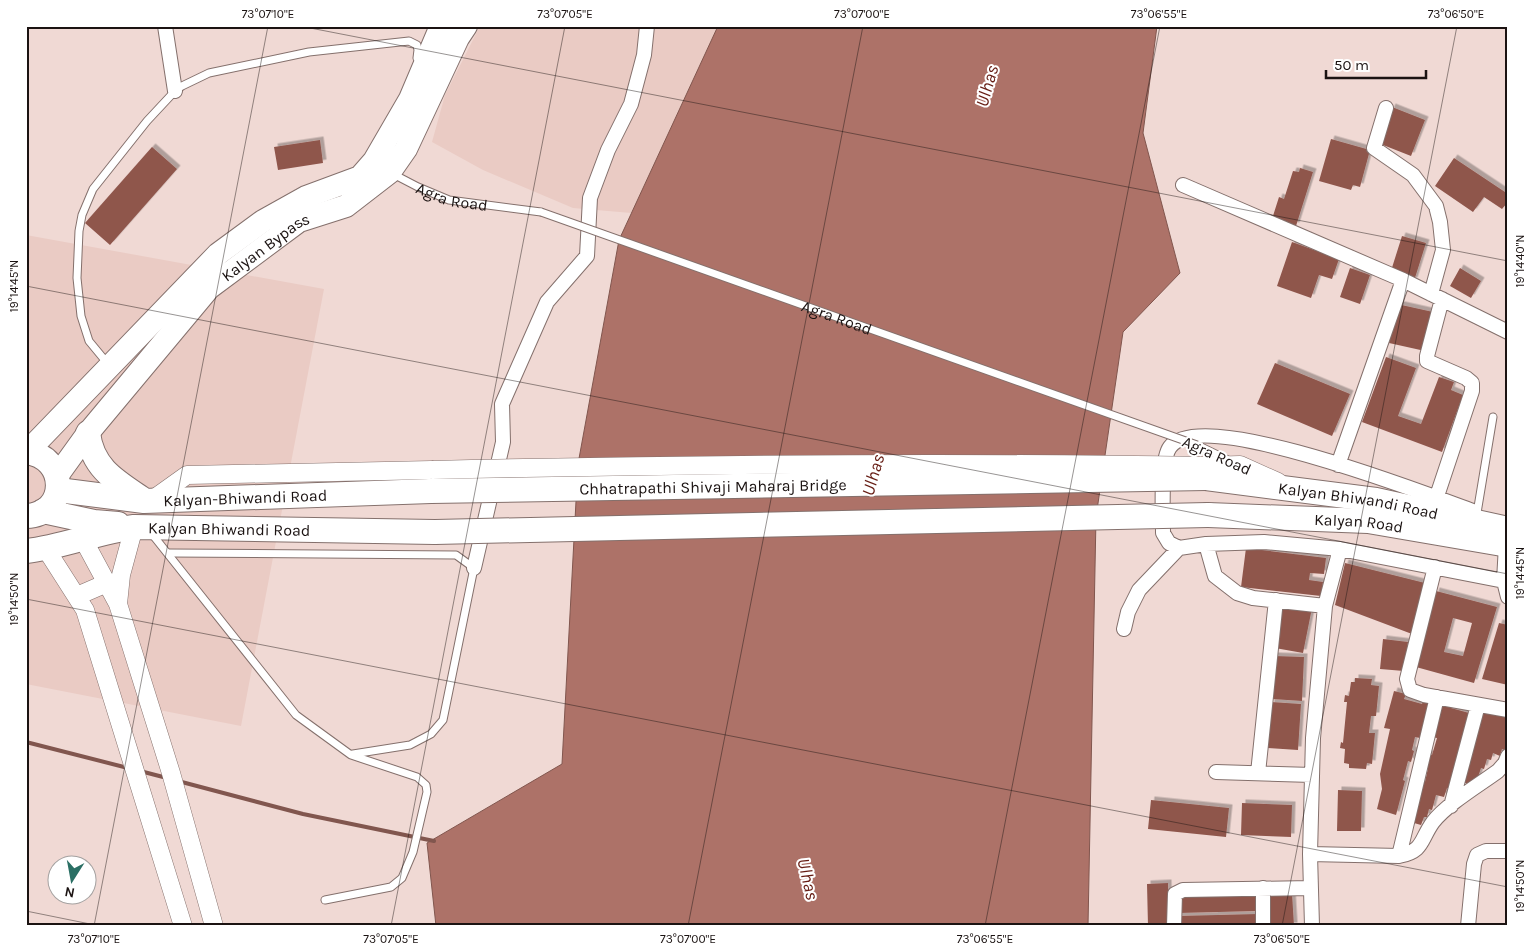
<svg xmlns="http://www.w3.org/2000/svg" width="1534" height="952" viewBox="0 0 1534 952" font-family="Karla,sans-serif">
<defs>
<filter id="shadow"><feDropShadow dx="3.5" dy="-3.5" stdDeviation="0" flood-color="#0004"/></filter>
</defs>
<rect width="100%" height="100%" fill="#f0d9d4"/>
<path fill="#eacbc4" d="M480,26H737L643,214L573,208L483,170L432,142L445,95Z
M26,235L324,289L241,726L26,684Z"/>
<path fill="#ad7268" stroke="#81564e" d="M718,26H1157L1143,133L1180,273L1123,332L1096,517L1088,926H436L427,843L562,764L578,464L619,240Z"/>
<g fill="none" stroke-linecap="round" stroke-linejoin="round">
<path stroke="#81564e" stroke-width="4" d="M26,742L128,768
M140,771L167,778
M178,781L303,814L434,841"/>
</g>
<path fill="#8f564c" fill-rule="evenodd" filter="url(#shadow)" d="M1392,107L1425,120L1411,156L1378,143Z
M1331,139L1370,150L1360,187L1353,185L1351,190L1319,181Z
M320,140L323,163L278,170L274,147Z
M152,147L177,169L110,245L85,223Z
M1454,158L1508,194V202L1502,209L1484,197L1473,212L1435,186Z
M1300,168L1313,172L1296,226L1272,219L1279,197L1284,199L1293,171L1299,172Z
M1402,236L1426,243L1414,281L1390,274Z
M1292,242L1339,259L1332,279L1319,275L1311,298L1277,286Z
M1350,268L1370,275L1360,304L1340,297Z
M1460,268L1481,281L1471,298L1450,286Z
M1397,304L1433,312L1425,351L1389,343Z
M1386,357L1416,368L1398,416L1421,424L1439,377L1454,382L1451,390L1463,395L1442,452L1362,422Z
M1275,363L1350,394L1332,436L1257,404Z
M1246,548L1326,558L1324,574L1310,573L1309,580L1323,582L1321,596L1241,587Z
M1345,563L1425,583L1412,634L1335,605Z
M1436,591L1497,607L1474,683L1416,667ZM1453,618L1472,623L1463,656L1444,652Z
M1283,603L1312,608L1303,653L1275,648Z
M1499,623L1508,625V685L1482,679Z
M1383,639L1408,642L1404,671L1380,669Z
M1274,656L1304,657L1302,701L1272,699Z
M1355,678L1372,679L1371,685L1379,686L1376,716H1371L1369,733H1375L1372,764L1367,763L1366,769L1349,768V764L1344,763L1345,749L1340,748L1341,742L1343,743L1347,702H1344L1345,695L1349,696L1351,682H1355Z
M1394,691L1406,694L1404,699L1422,704L1424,699L1431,701L1420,738L1415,737L1412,750L1414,751L1411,762L1408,761L1403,780L1405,781L1396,815L1377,809L1382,789L1380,774L1390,729L1384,728Z
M1441,700L1452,703L1451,708L1469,713L1470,708L1449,789L1447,788L1444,797L1436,795L1432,810L1429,809L1427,817H1424L1421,825L1414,823L1415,820L1409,819L1419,780L1425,782L1428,768L1422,766L1426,753L1432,755L1437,738L1431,737Z
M1271,702L1301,704L1298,750L1268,748Z
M1481,707L1508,713V748L1507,751L1502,749L1500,756L1493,753L1491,760L1487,759L1484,769L1481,768L1477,780L1474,779L1472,785L1459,781Z
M1338,790L1362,791L1361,831H1337Z
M1151,800L1229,808L1226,837L1148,829Z
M1242,803L1292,805L1291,837L1241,835Z
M1168,883L1169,926H1148L1147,884Z
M1257,890L1258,911L1179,913V892Z
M1292,893L1294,926H1268L1266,895Z
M1258,914L1259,926H1178V916Z"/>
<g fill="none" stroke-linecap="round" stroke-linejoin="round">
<g stroke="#84706c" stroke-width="9">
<g id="service">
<path id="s1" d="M393,174L418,187L449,200L541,212"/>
<path d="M108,364L89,341L81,316L77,278L79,231L82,215L93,189L147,121L175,91L182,86L209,73L309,52L409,41L417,45L418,50L417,58"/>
<path d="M1197,445L1230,461"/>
<path d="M1477,513L1493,417"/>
<path d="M152,534L296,715L351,755L417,777L426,785L427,792L413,852L402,878L391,887L325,900"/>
<path d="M169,553L456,555L474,568L443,720L431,734L410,745L353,754"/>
</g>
</g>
<g stroke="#84706c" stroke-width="16">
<path id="minor" d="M165,26L175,91
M1386,108L1374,148L1413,175L1436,206L1440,222L1443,250L1431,294
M1183,185L1403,280L1508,332
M1338,465L1403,280
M1436,499L1472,391V383L1466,378L1427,361V356L1442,299
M1206,544L1215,576L1237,593L1253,598L1325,606
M1506,545L1504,581L1508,597
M1179,548L1169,543L1163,533C1163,514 1160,460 1170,447C1202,406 1428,495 1473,511
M1435,567L1407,679L1410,690L1424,695L1508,710
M474,568L503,442L502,404L547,302L587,256L590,198L608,150L631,104L644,55L647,26
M1124,629L1128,612L1139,590L1179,548L1206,544L1264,542L1340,549L1504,581
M1216,772L1312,775
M1258,773L1276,600
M1451,806L1478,705
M1310,854L1399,856C1424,851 1420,840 1433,822C1447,804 1479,785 1498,771L1505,763L1508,756
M1399,856L1437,697
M1263,888V926
M1174,926L1175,894L1183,890L1311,888
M1312,926L1310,854L1313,738L1325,606L1340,549
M1468,926L1474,864L1477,855L1486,851H1508"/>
</g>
<g stroke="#84706c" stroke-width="19">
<path id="tertiary" d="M1206,466L1240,465L1278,482
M152,500L187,475L432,470
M83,539L118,604L171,773L214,926
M46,549L85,610L183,926
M77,596L107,583
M118,604L121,575L134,527"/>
</g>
<g stroke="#84706c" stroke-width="24">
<g id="primary">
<path d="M27,452L218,254L263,221L306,197L360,177L374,161L410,99L441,26"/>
<path id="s2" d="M57,476L88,433L209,288L299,221L346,206L390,172L406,149L458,38L466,26"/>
</g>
</g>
<g stroke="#84706c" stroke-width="26">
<g id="trunk">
<path d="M88,433C92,467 114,480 141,498"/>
<path d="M26,452C69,457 68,515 26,516"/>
<path id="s3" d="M1206,478L1376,500L1508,529"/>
<path id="s4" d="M58,490L144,501L431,491"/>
<path d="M43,511L94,522L118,524"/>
<path id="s5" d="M1208,515L1368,521L1508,545"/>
<path id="s6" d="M26,551C63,547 97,532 134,527L435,532"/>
</g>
</g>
<use href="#service" stroke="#fff" stroke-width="7"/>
<use href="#minor" stroke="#fff" stroke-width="14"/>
<use href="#tertiary" stroke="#fff" stroke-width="18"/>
<use href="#primary" stroke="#fff" stroke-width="22"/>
<use href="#trunk" stroke="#fff" stroke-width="24"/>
<g stroke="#84706c" stroke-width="9" stroke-linecap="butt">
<g id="service-bridge">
<path id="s7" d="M541,212L1197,445"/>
</g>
</g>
<g stroke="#84706c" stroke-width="19" stroke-linecap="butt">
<path id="tertiary-bridge" d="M432,470C690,464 948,462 1206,466"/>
</g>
<g stroke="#84706c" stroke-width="26" stroke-linecap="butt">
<g id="trunk-bridge">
<path id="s8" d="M431,491L1206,478"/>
<path d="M435,532L1208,515"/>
</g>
</g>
<use href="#service-bridge" stroke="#fff" stroke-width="7"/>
<use href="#tertiary-bridge" stroke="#fff" stroke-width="18"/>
<use href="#trunk-bridge" stroke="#fff" stroke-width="24"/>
</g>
<path fill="none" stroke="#1b1312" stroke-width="1" stroke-opacity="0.45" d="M300,26L1508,261M26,286L1508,574M26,599L1508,887M26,911L100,926M94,926L268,26M391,926L565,26M688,926L863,26M985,926L1160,26M1282,926L1457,26"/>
<g text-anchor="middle" stroke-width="4" stroke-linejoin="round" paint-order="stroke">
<g font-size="16" fill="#1b1312" stroke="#fff">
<text dy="6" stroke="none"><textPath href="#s1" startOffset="64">Agra Road</textPath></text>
<text dy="6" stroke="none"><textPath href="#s2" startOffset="312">Kalyan Bypass</textPath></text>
<text dy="6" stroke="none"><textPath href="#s7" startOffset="314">Agra Road</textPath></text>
<text transform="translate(1217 455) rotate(24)" y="6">Agra Road</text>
<text dy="6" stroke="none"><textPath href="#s8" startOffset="282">Chhatrapathi Shivaji Maharaj Bridge</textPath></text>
<text dy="6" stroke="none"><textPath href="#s4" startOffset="188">Kalyan-Bhiwandi Road</textPath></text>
<text dy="6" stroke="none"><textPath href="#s3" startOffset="154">Kalyan Bhiwandi Road</textPath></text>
<text dy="6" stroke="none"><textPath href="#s5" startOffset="151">Kalyan Road</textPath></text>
<text dy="6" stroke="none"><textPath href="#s6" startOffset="206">Kalyan Bhiwandi Road</textPath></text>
</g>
<g font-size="18" font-style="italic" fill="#661c13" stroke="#fff">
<text transform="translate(987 86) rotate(-74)" y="6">Ulhas</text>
<text transform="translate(873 475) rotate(-74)" y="6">Ulhas</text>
<text transform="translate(808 879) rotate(77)" y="6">Ulhas</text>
</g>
</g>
<rect width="1534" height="952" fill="none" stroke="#ffffff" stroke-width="55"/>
<g transform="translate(72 880) rotate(191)"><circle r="24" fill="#ffffff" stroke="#a4a1a0"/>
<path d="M0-4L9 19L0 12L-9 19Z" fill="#2a6f64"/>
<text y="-8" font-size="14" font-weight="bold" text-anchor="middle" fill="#1b1312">N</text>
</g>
<path d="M1326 70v8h100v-8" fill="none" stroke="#1b1312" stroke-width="2.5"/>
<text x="1334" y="70" font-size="15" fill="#1b1312" stroke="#ffffff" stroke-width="4" paint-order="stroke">50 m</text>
<rect x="28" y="28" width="1478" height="896" fill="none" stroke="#1b1312" stroke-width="2"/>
<g font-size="12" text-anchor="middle" fill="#1b1312">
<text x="268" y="18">73°07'10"E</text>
<text x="565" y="18">73°07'05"E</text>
<text x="862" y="18">73°07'00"E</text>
<text x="1159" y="18">73°06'55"E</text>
<text x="1456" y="18">73°06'50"E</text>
<text transform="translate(1520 261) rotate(-90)" y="4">19°14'40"N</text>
<text transform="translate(14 286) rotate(-90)" y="4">19°14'45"N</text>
<text transform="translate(1520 573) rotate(-90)" y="4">19°14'45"N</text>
<text transform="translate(14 599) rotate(-90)" y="4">19°14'50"N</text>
<text transform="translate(1520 886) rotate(-90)" y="4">19°14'50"N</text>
<text x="94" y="943">73°07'10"E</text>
<text x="391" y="943">73°07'05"E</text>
<text x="688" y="943">73°07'00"E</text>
<text x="985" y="943">73°06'55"E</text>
<text x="1282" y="943">73°06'50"E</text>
</g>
</svg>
